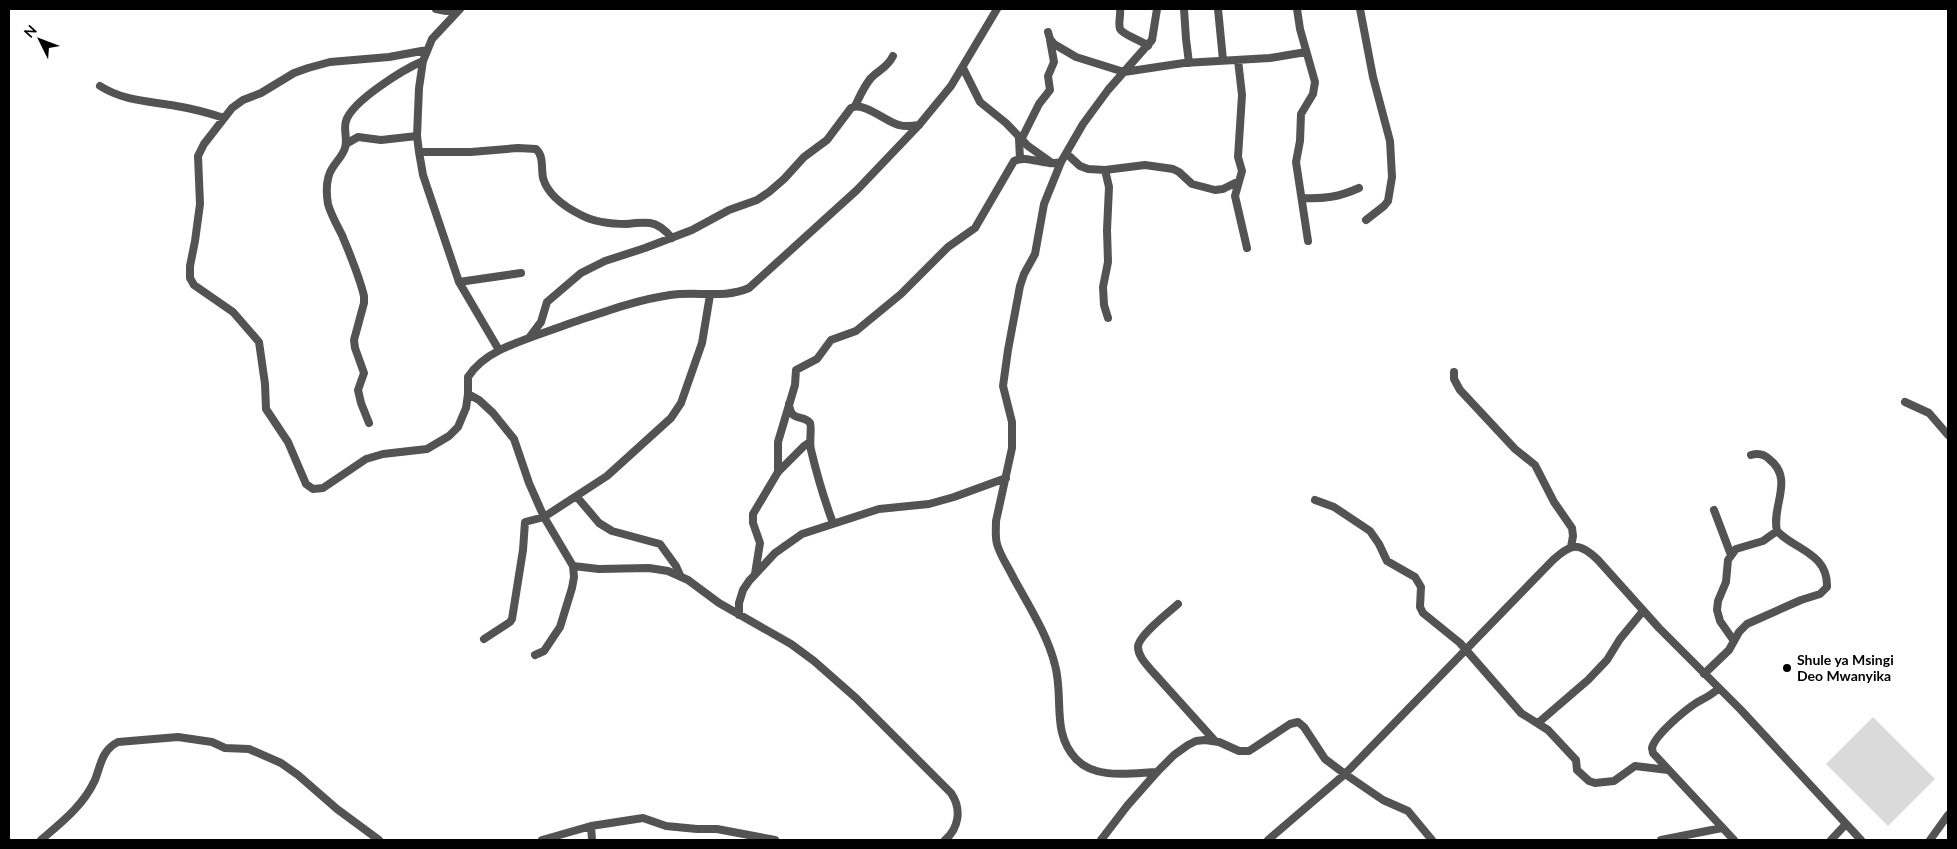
<svg xmlns="http://www.w3.org/2000/svg" width="1957" height="849" viewBox="0 0 1957 849" font-family="Lato,sans-serif">
<rect width="100%" height="100%" fill="#fff"/>
<path fill="#dadada" d="M1873,717L1935,779L1888,826L1826,764Z"/>
<g fill="none" stroke-linecap="round" stroke-linejoin="round">
<path stroke="#535353" stroke-width="8" d="M436,9L446,11H458
M460,9L432,39L423,61L419,88L417,136L419,152L423,175L459,282L499,350
M1120,9C1121,15 1118,23 1120,29C1123,35 1141,40 1148,46
M1157,9L1152,40L1108,90L1083,124L1061,162L1044,204L1035,254L1024,274L1020,286L1008,350L1003,386L1012,422V448L996,521C996,529 995,537 997,544C1000,555 1007,565 1012,575C1027,603 1047,633 1055,665C1064,697 1051,733 1076,759C1096,780 1132,773 1157,772
M1184,9L1186,39L1189,63
M1218,9L1223,60
M1297,9L1300,29L1315,82L1313,94L1301,114L1300,141L1296,162L1308,241
M1360,9L1373,77L1390,141L1392,177L1388,201L1384,206L1366,220
M1048,32L1050,39L1054,44L1076,57L1124,72L1184,63L1270,58L1306,52
M427,50L389,57L330,62L308,68L294,73L261,93L243,100L232,108L204,144L198,156L200,204L195,241L190,266V278L194,285L233,312L259,342L265,384L266,409L288,442L306,484L313,489L323,488L366,459L383,454L427,449L449,436L458,427L466,408L468,394V377C475,366 488,356 500,350C522,339 547,332 571,323C604,312 636,300 670,295C697,291 724,299 749,288L857,190L919,125L951,86L997,9
M1238,60L1242,95L1238,157L1242,171L1235,196L1247,248
M963,68L980,102L1006,123L1028,146L1052,163
M100,86C122,100 145,101 171,105C189,108 206,112 224,118
M855,106C860,96 864,86 871,78C880,69 887,68 893,56
M1019,139L1020,159
M1021,140L1039,104L1050,90L1048,76L1054,62L1050,40
M346,144L358,137L381,140L417,136
M419,152H471L518,148L536,149C544,156 541,168 543,178C548,196 565,207 581,215C594,222 612,224 627,224C634,223 642,222 650,223C659,224 666,231 672,238
M1067,154L1080,166L1088,169L1105,170L1145,165L1173,169L1179,172L1192,184L1215,190L1223,189L1239,181
M1105,170L1109,187L1107,230L1108,262L1103,287L1104,305L1108,318
M1302,198C1324,199 1339,197 1359,188
M459,282L521,273
M529,338L541,322L547,302L581,273L605,261L645,248L692,230L729,210L757,200L769,192L784,179L804,157L827,140L851,108C864,101 886,122 899,125C906,127 913,126 919,125
M1454,372V379L1460,390L1515,449L1535,465L1554,502L1572,528L1573,536L1571,547
M468,394L479,400L493,413L514,439L529,483L544,517L573,566L574,577L572,588L560,627L544,651L535,655
M1905,402L1929,413L1948,435
M789,404C791,423 803,414 810,423C812,426 809,444 811,450C817,475 824,499 833,523
M369,423L361,403L358,390L364,373L355,348L354,340L364,303V296C359,275 350,255 342,235C337,225 331,215 328,204C326,192 326,177 333,167C337,161 343,155 345,148C348,139 343,130 346,121C352,101 404,69 423,61
M778,472V442L795,385L796,370L817,359L831,340L856,331L901,294L948,247L975,228L1014,161C1027,154 1045,167 1061,162
M577,497L599,523L612,531L660,544L676,566L680,575
M1315,500L1334,507L1370,531L1379,544L1387,561L1415,577L1421,587L1420,607L1423,613L1460,643L1521,713L1548,730L1576,760L1577,770L1589,781L1595,783L1614,781L1635,766L1668,770
M1714,510L1731,555
M573,566L599,569L649,568L668,571L688,580L719,603L791,644L814,661L856,698L951,793C962,809 959,828 945,840
M755,574L760,543L753,523V514L778,472L804,446L810,442
M1178,604C1170,611 1138,636 1138,647C1138,656 1146,664 1152,671L1215,741
M739,615V603L743,590L749,581L775,553L802,534L879,509L929,504L954,497L1006,478
M484,639L510,622L512,619L523,550L525,522L544,517L607,476L671,418L681,403L702,343L710,295
M1734,641L1720,621L1717,610L1718,601L1726,582L1728,560L1736,549L1763,541L1777,531
M1704,674L1729,650L1739,632L1747,624L1801,600L1820,594L1827,587C1828,553 1795,550 1777,531C1771,506 1795,479 1769,459C1764,454 1758,453 1751,455
M1719,688C1712,695 1705,698 1696,703C1684,711 1655,735 1652,748L1653,753L1734,840
M1538,723L1588,680L1607,660L1620,639L1643,611
M591,826L592,840
M41,840C62,822 83,806 95,780C101,764 102,750 118,742L178,737L212,742L225,748L249,749L281,763L298,775L337,809L379,840
M542,840L591,826L643,818L666,826L697,829H717L775,840
M1101,840L1127,806L1157,772L1174,755L1188,745L1196,741L1205,740L1219,742L1239,751H1249L1290,724L1298,722L1304,727L1325,759L1345,774L1553,560C1572,543 1579,542 1598,560L1659,628L1741,710L1861,840
M1268,840L1345,774L1383,800L1408,811L1432,840
M1661,840L1722,828
M1831,840L1846,824
M1930,840L1948,815"/>
</g>
<circle fill="#000" stroke="#fff" stroke-width="2" cx="1787" cy="668" r="5"/>
<g text-anchor="middle" stroke-width="5" stroke-linejoin="round" paint-order="stroke">
<g font-size="14" font-weight="bold" fill="#000" stroke="#fff" text-anchor="start">
<text x="1797" y="665">Shule ya Msingi<tspan x="1797" dy="16">Deo Mwanyika</tspan></text>
</g>
</g>
<rect width="1957" height="849" fill="none" stroke="#000000" stroke-width="20"/>
<g transform="translate(40 40) rotate(312)" stroke="#ffffff" stroke-width="4" paint-order="stroke">
<path d="M0-4L9 19L0 12L-9 19Z" fill="#000000"/>
<text y="-8" font-size="14" font-weight="bold" text-anchor="middle" fill="#000000">N</text>
</g>
</svg>
